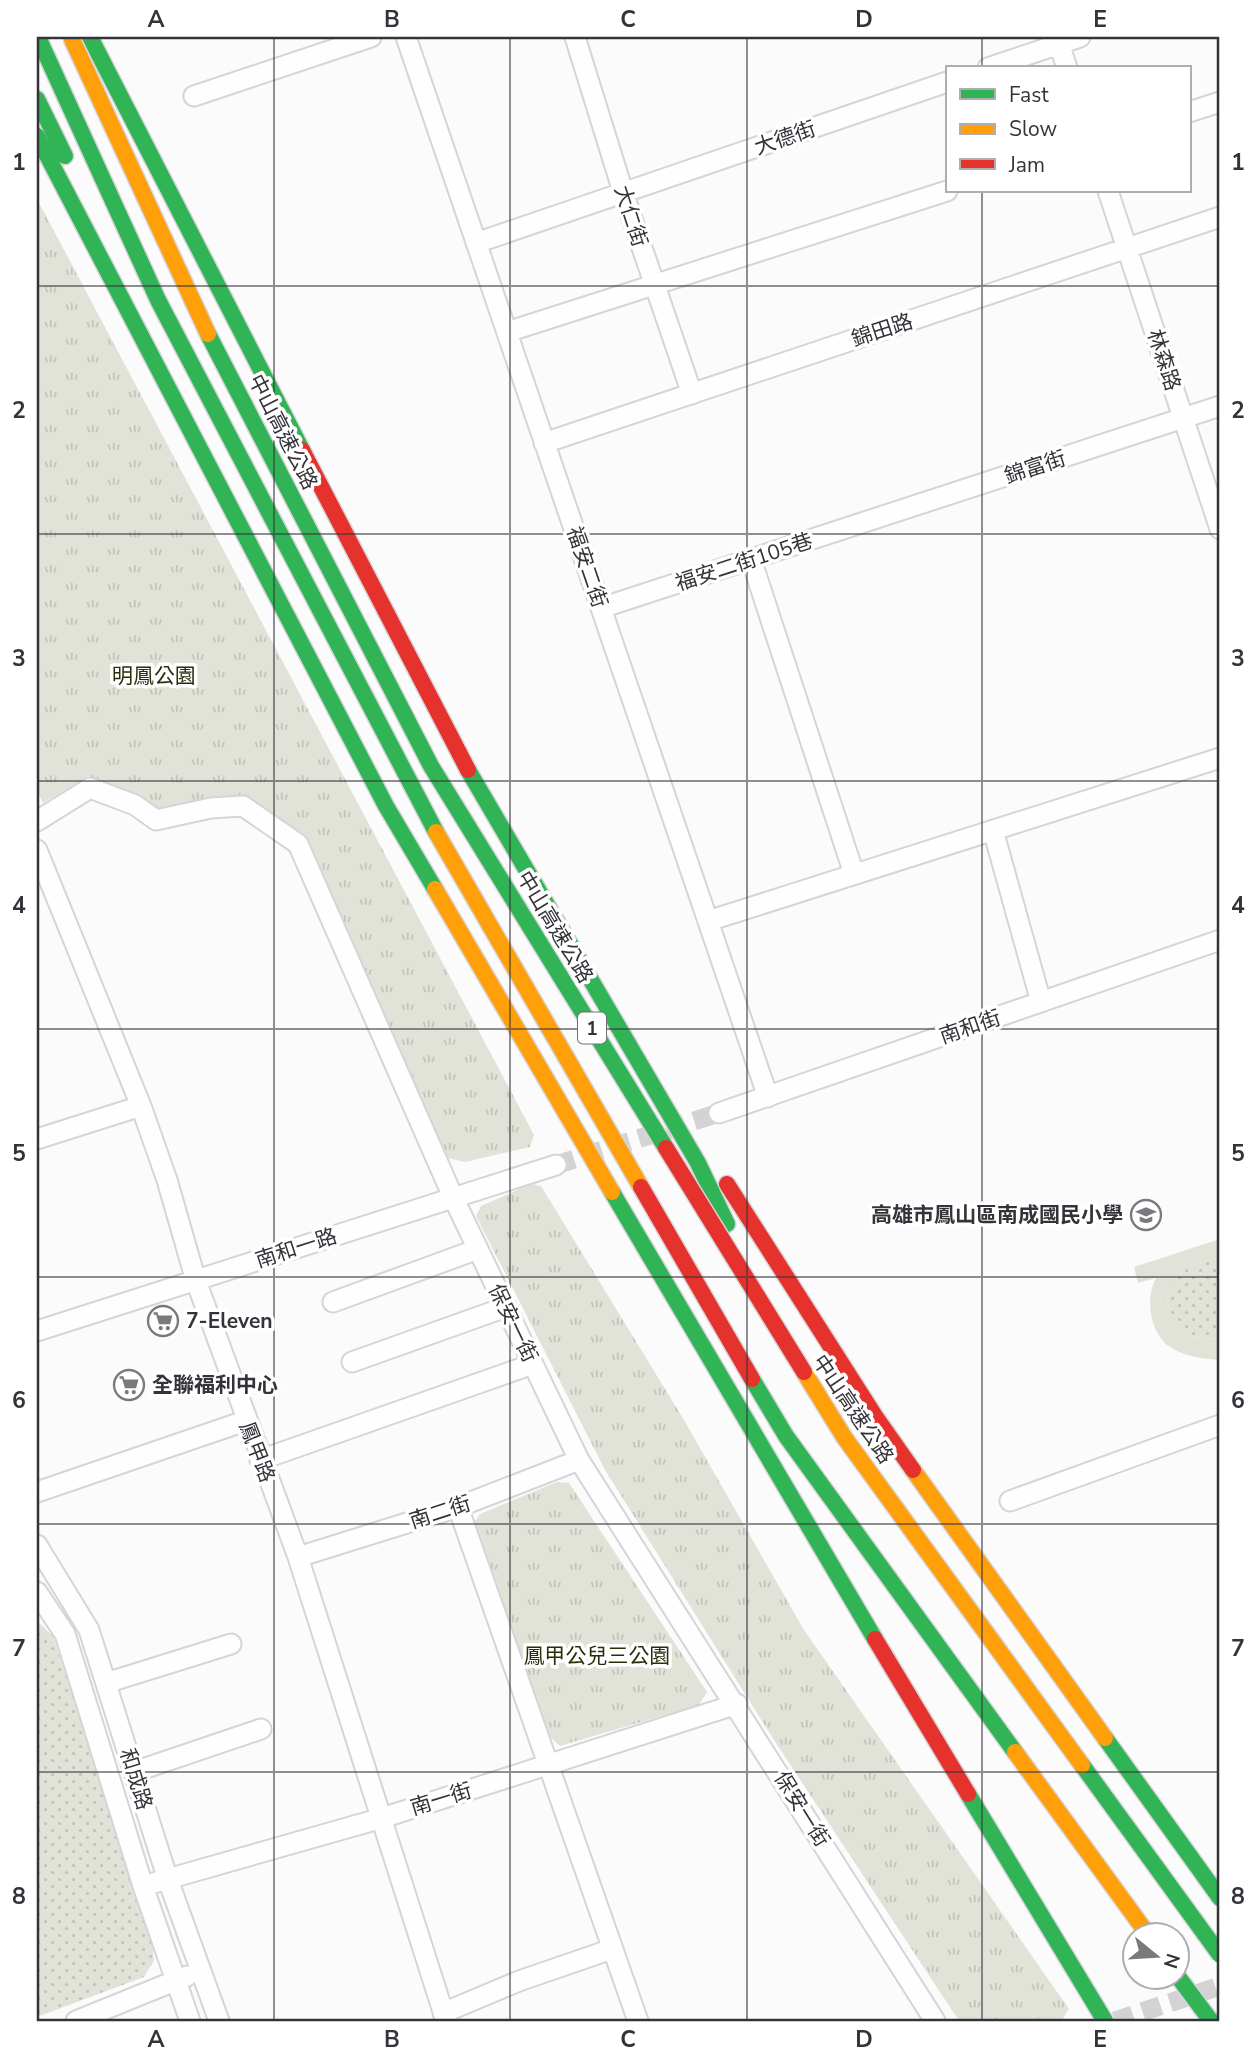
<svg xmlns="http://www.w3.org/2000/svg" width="1257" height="2058" viewBox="0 0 1257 2058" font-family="'Nunito Sans','Noto Sans TC',sans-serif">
<defs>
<pattern id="grass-dots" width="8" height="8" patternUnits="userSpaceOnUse" patternTransform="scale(1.75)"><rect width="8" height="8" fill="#e1e3d8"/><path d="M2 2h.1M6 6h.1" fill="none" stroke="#c2c3ba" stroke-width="1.8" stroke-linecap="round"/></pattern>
<pattern id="park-tufts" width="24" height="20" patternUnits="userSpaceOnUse" patternTransform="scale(1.75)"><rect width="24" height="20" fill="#e1e3d8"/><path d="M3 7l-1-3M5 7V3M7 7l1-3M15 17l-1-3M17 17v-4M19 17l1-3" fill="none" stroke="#c2c3ba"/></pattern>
</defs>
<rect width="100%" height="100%" fill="#fbfbfc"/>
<path fill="url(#grass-dots)" d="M1220,1257V1338C1187,1340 1177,1333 1167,1301C1178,1267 1187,1267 1220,1257Z
M37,1621L53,1636L151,1934L154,1961L144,1977L37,2017Z"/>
<path fill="url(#park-tufts)" d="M37,199L534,1135L530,1147L465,1162L448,1158L290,826L242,801L164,810L88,776L43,803L37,790Z
M531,1184L541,1186L684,1420L804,1630L1069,2009L1062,2020L959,2021L772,1737L605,1470L476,1216L481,1206Z
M557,1482L569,1483L707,1692L699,1705L560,1746L548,1735L472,1526L480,1514Z"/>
<path fill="#e1e3d8" d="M1220,1239V1257C1188,1267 1178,1267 1167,1301C1177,1333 1187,1340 1220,1338V1360C1203,1359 1181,1356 1167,1345C1150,1330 1145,1298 1156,1278L1138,1283L1134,1267Z"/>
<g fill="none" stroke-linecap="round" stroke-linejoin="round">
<path stroke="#d3d3d5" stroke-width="19" stroke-dasharray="19 10" stroke-linecap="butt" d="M556,1165L719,1113
M1115,2021L1220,1986"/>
<g stroke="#d6d4d8" stroke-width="23">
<path id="street" d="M406,37L768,1097
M575,37L624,195L692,394
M1057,37L1067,68
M988,68L1080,37
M194,96L371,37
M1189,112L1220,102
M1108,191L1220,529
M476,243L947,82
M507,332L947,191
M544,443L1220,217
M751,559L854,874
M601,608L1220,406
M37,821L90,788L135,805L156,820L211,808L243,806L298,844L453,1197L579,1460L935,2021
M993,830L1041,1002
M37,850L141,1106L167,1180L196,1281L298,1557L446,2021
M708,921L1220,758
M719,1113L1220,940
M37,1139L141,1106
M333,1302L478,1249
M37,1331L556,1165
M352,1362L506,1307
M260,1460L533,1364
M37,1492L245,1421
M1010,1501L1220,1425
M458,1507L638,2021
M37,1545L89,1630L168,1880L219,2021
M298,1557L458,1507L579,1460
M37,1592L65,1634L143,1886L190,2021
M106,1683L231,1644
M134,1772L261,1729
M143,1886L382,1818L737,1704
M443,2013L519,1981L612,1949
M76,2021L187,1976"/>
</g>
<g stroke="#d6d4d8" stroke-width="19">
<path id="fast" d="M90,37L302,450
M37,99L65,156
M37,136L386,806L435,889
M468,770L698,1163L727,1224
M612,1192L875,1639
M1105,1738L1220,1898
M968,1794L1105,2021"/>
</g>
<g stroke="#d6d4d8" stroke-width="19">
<path id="slow" d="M435,889L612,1192
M913,1470L1105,1738"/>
</g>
<g stroke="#d6d4d8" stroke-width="19">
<path id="jam" d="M302,450L468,770
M727,1184L875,1416L913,1470
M875,1639L968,1794"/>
</g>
<use href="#street" stroke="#fefeff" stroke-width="19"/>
<use href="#fast" stroke="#30b455" stroke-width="16"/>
<use href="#slow" stroke="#ff9f0a" stroke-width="16"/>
<use href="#jam" stroke="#e5322d" stroke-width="16"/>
<g stroke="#d6d4d8" stroke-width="19" stroke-linecap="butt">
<path id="fast-bridge" d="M38,37L158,300L436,832
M208,334L431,766L666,1148
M752,1379L786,1436L1015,1752
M1082,1765L1220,1955
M1176,1974L1211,2021"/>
</g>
<g stroke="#d6d4d8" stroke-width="19" stroke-linecap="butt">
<path id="slow-bridge" d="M71,37L208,334
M436,832L641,1187
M804,1372L844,1437L1082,1765
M1015,1752L1149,1936"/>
</g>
<g stroke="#d6d4d8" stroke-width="19" stroke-linecap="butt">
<path id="jam-bridge" d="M666,1148L804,1372
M641,1187L752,1379"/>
</g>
<use href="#fast-bridge" stroke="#30b455" stroke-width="16"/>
<use href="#slow-bridge" stroke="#ff9f0a" stroke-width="16"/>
<use href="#jam-bridge" stroke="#e5322d" stroke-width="16"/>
</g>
<path fill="none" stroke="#353339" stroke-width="2" stroke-opacity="0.55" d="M274,37V2021M510,37V2021M747,37V2021M982,37V68M982,191V2021M37,286H1220M37,534H1220M37,781H1220M37,1029H1220M37,1277H1220M37,1524H1220M37,1772H1220"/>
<defs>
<g id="school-ring" transform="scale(1.575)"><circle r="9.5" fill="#fff" stroke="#7a797d" stroke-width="1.5"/><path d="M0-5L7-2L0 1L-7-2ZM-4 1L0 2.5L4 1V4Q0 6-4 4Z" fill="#7a797d"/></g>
<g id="supermarket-ring" transform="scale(1.575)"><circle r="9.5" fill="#fff" stroke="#7a797d" stroke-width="1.5"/><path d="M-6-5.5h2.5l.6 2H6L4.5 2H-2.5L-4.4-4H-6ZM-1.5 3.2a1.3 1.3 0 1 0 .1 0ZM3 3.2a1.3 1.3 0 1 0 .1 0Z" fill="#7a797d"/></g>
</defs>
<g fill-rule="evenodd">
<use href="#school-ring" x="1146" y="1215"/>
<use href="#supermarket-ring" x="163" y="1321"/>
<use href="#supermarket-ring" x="129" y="1385"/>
</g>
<g text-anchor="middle" stroke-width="7" stroke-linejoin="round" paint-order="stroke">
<rect fill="#fff" stroke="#727074" stroke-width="2" x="578" y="1012.5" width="28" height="31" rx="5"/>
<g font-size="19" font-weight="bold" fill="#353339">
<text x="592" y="1035">1</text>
</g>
<g font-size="21" fill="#353339" stroke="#fff">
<text transform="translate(785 138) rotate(-19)" y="7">大德街</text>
<text transform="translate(631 216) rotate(72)" y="7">大仁街</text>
<text transform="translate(882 330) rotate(-18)" y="7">錦田路</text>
<text transform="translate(1164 360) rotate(72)" y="7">林森路</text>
<text transform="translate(283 432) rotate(63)" y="7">中山高速公路</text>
<text transform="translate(1035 467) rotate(-18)" y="7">錦富街</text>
<text transform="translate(744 562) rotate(-18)" y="7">福安二街105巷</text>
<text transform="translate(587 567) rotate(71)" y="7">福安二街</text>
<text transform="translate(555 927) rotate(59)" y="7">中山高速公路</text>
<text transform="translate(970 1027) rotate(-19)" y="7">南和街</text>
<text transform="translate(296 1248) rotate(-18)" y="7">南和一路</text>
<text transform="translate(513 1323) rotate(64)" y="7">保安一街</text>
<text transform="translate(853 1409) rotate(56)" y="7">中山高速公路</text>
<text transform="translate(257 1452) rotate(69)" y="7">鳳甲路</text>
<text transform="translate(440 1512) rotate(-18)" y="7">南二街</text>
<text transform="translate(136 1779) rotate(73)" y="7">和成路</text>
<text transform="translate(441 1799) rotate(-17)" y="7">南一街</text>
<text transform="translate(802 1809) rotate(58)" y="7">保安一街</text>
</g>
<g font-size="21" fill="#2a2e08" stroke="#fff">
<text x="154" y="683">明鳳公園</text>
<text x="597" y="1663">鳳甲公兒三公園</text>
</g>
<g font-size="21" font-weight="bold" fill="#353339" stroke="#fff" text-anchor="start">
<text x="1123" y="1222" text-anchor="end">高雄市鳳山區南成國民小學</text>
<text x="186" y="1328">7-Eleven</text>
<text x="152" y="1392">全聯福利中心</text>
</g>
</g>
<rect width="1257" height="2058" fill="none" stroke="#ffffff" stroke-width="77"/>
<rect x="946" y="66" width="245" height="126" fill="#ffffff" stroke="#aeadb0" stroke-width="2"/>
<rect x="960" y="89" width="35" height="10" fill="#30b455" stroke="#aeadb0" stroke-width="2"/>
<text x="1009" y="102" font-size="21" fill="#353339">Fast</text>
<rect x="960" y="124" width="35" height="10" fill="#ff9f0a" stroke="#aeadb0" stroke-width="2"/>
<text x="1009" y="136" font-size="21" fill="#353339">Slow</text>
<rect x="960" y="159" width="35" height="10" fill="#e5322d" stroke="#aeadb0" stroke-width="2"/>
<text x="1009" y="172" font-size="21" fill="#353339">Jam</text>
<g transform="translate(1156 1956) rotate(108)"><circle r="33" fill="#ffffff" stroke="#aeadb0" stroke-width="2"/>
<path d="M0-5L12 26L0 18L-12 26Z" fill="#7a797d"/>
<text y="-10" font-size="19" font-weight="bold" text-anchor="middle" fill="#353339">N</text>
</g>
<rect x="38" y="38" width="1180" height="1982" fill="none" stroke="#353339" stroke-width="2.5"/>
<g font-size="23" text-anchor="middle" font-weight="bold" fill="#353339">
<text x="156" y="27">A</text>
<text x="392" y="27">B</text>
<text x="628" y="27">C</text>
<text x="864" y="27">D</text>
<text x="1100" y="27">E</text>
<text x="19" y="170">1</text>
<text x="1238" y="170">1</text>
<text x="19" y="418">2</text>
<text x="1238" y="418">2</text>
<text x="19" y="666">3</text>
<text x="1238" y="666">3</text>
<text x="19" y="913">4</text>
<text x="1238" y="913">4</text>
<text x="19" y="1161">5</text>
<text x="1238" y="1161">5</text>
<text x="19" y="1408">6</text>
<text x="1238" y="1408">6</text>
<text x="19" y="1656">7</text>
<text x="1238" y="1656">7</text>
<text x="19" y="1904">8</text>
<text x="1238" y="1904">8</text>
<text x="156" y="2047">A</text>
<text x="392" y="2047">B</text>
<text x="628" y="2047">C</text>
<text x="864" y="2047">D</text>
<text x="1100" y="2047">E</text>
</g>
</svg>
